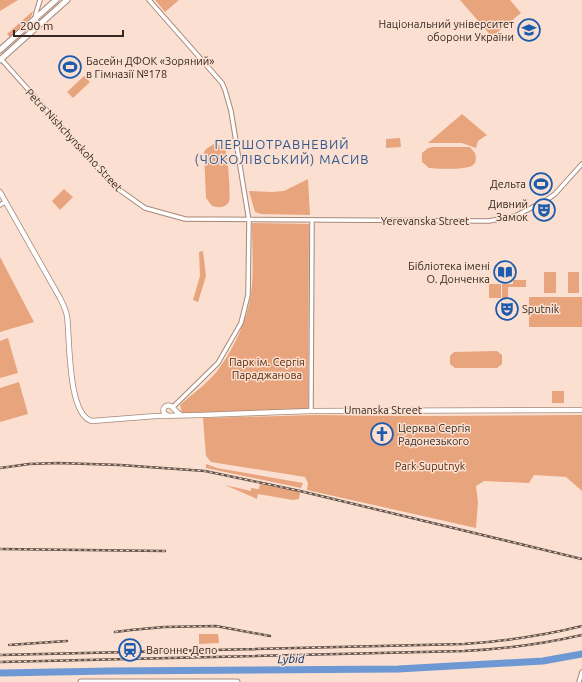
<svg xmlns="http://www.w3.org/2000/svg" width="582" height="682" viewBox="0 0 582 682" font-family="Ubuntu,sans-serif">
<rect width="100%" height="100%" fill="#fbe0d1"/>
<path fill="#e8a47d" d="M0,0H18L0,11Z
M155,0H179L165,12Z
M460,0H510L521,13L492,37Z
M33,11L31,17L10,37L7,34Z
M84,76L90,82L73,98L67,92Z
M462,114L487,135L478,141L476,148L462,143H428Z
M400,138L401,147L386,148V139Z
M214,144C218,145 222,146 225,149C228,154 231,198 229,202C225,208 218,208 212,206L206,198L204,152L206,149Z
M433,147H470L475,153C476,157 477,162 473,165C468,170 437,169 429,168L422,162V153L428,148Z
M308,179L310,215L261,214L255,212L249,191L272,192L284,191Z
M64,189L73,197L60,210L52,201Z
M252,223L309,224L308,409L182,413L180,405C193,393 210,382 220,367C235,346 247,320 251,294C254,271 252,246 252,223Z
M203,251L206,276L198,302L193,300L200,276L199,252Z
M0,257L34,322L0,332Z
M544,272H556V293H544Z
M568,272H579V293H568Z
M513,280H526V287H508V298H502V284H513Z
M489,284H501V298H489Z
M529,297H582V327H529Z
M8,338L18,373L0,378V341Z
M497,351L502,355V364L497,368H455L450,364V356L454,352Z
M19,382L28,414L0,422V388Z
M552,391H564V403H552Z
M315,415L427,416L582,415V491L566,477L534,475L529,483L484,481L476,486L478,502L476,528L307,490L308,483L305,477L211,462L206,456L203,418Z
M206,464L217,468L303,483L301,488L206,468Z
M260,484L300,492L299,499L293,500L258,494L257,499L225,485L251,491V488L259,489Z
M199,634H218L219,643L199,644Z"/>
<g fill="none" stroke-linecap="round" stroke-linejoin="round">
<path stroke="#6d98d4" stroke-width="7" d="M0,673L109,671L398,669L543,661L582,654"/>
<g stroke="#a68777" stroke-width="5.5">
<path id="street" d="M40,0L36,13L35,19L40,25
M149,0L222,83L225,90L231,111L249,221L248,295L241,323L218,363L173,407
M1,59L114,186L145,208L185,219L489,221L515,216L545,201L555,194L582,164
M0,205L5,202
M311,411L312,220
M579,682L582,672"/>
</g>
<g stroke="#a68777" stroke-width="6">
<path id="secondary" d="M0,192L60,298C63,304 66,310 67,316C70,336 67,415 92,421L156,416L201,415L311,411L582,410
M168,416L164,413C162,408 166,404 171,406L177,412L181,415"/>
</g>
<g stroke="#a68777" stroke-width="7">
<path id="primary" d="M0,50L56,0
M0,60L67,0
M81,682H237"/>
</g>
<use href="#street" stroke="#fff" stroke-width="3.5"/>
<use href="#secondary" stroke="#fff" stroke-width="4.5"/>
<use href="#primary" stroke="#fff" stroke-width="5"/>
<g stroke="#65544c" stroke-width="2.5">
<path id="rail" d="M0,468L29,464L58,463L120,465L205,471L300,491L582,559
M0,549L165,551
M115,632L131,630L164,627L216,626L270,636
M9,645L67,641
M0,655L464,644C504,641 543,636 582,626
M0,662L464,651C505,649 543,644 582,635"/>
</g>
<use href="#rail" stroke="#fbe0d1" stroke-width="1" stroke-dasharray="3" stroke-linecap="butt"/>
</g>
<defs>
<g id="university-ring" transform="scale(1.15)"><circle r="9.5" fill="#fbe0d1" stroke="#1d5bac" stroke-width="1.5"/><path d="M0-5L7-2L0 1L-7-2ZM-4 1L0 2.5L4 1V4Q0 6-4 4Z" fill="#1d5bac"/></g>
<g id="stadium-ring" transform="scale(1.15)"><circle r="9.5" fill="#fbe0d1" stroke="#1d5bac" stroke-width="1.5"/><path d="M0-5a6.5 5 0 1 0 0 10a6.5 5 0 1 0 0-10ZM-3.5-1.8h7v3.6h-7Z" fill="#1d5bac"/></g>
<g id="theatre-ring" transform="scale(1.15)"><circle r="9.5" fill="#fbe0d1" stroke="#1d5bac" stroke-width="1.5"/><path d="M-5-5.5Q0-4 5-5.5V0Q5 5 0 6Q-5 5-5 0ZM-3.3-2.5H-1v1.5H-3.3ZM1-2.5H3.3v1.5H1ZM-2.8 1Q0 5.5 2.8 1Z" fill="#1d5bac"/></g>
<g id="library-ring" transform="scale(1.15)"><circle r="9.5" fill="#fbe0d1" stroke="#1d5bac" stroke-width="1.5"/><path d="M-6-4Q-3-5.5-.7-3.5V5Q-3 3-6 4ZM6-4Q3-5.5 .7-3.5V5Q3 3 6 4Z" fill="#1d5bac"/></g>
<g id="church-ring" transform="scale(1.15)"><circle r="9.5" fill="#fbe0d1" stroke="#1d5bac" stroke-width="1.5"/><path d="M-1.2-6h2.4v3.5h3.3v2.4h-3.3V6h-2.4V-.1h-3.3v-2.4h3.3Z" fill="#1d5bac"/></g>
<g id="station-ring" transform="scale(1.15)"><circle r="9.5" fill="#fbe0d1" stroke="#1d5bac" stroke-width="1.5"/><path d="M-3-6H3Q5-6 5-4V2Q5 4 3 4L4.5 6H3L1.5 4h-3L-3 6H-4.5L-3 4Q-5 4-5 2V-4Q-5-6-3-6ZM-3.5-4v3h7v-3ZM-3.5 1v1.5H-2V1ZM2 1v1.5H3.5V1Z" fill="#1d5bac"/></g>
</defs>
<g fill-rule="evenodd">
<use href="#university-ring" x="529" y="30"/>
<use href="#stadium-ring" x="70" y="67"/>
<use href="#stadium-ring" x="541" y="184"/>
<use href="#theatre-ring" x="544" y="210"/>
<use href="#library-ring" x="505" y="272"/>
<use href="#theatre-ring" x="507" y="309"/>
<use href="#church-ring" x="382" y="434"/>
<use href="#station-ring" x="130" y="650"/>
</g>
<g text-anchor="middle" stroke-width="3" stroke-linejoin="round" paint-order="stroke">
<g font-size="11" fill="#362922" stroke="#fbe0d1" text-anchor="end">
<text x="514" y="28">Національний університет<tspan x="514" dy="13">оборони України</tspan></text>
<text x="86" y="65" text-anchor="start">Басейн ДФОК «Зоряний»<tspan x="86" dy="13">в Гімназії №178</tspan></text>
<text x="526" y="188">Дельта</text>
<text x="528" y="208">Дивний<tspan x="528" dy="13">Замок</tspan></text>
<text x="490" y="270">Бібліотека імені<tspan x="490" dy="13">О. Донченка</tspan></text>
<text x="522" y="313" text-anchor="start">Sputnik</text>
<text x="398" y="432" text-anchor="start">Церква Сергія<tspan x="398" dy="13">Радонезького</tspan></text>
<text x="146" y="654" text-anchor="start">Вагонне Депо</text>
</g>
<g font-size="11" fill="#362922" stroke="#fbe0d1">
<text transform="translate(74 140) rotate(47)" y="4">Petra Nishchynskoho Street</text>
<text x="425" y="225">Yerevanska Street</text>
<text x="383" y="414">Umanska Street</text>
</g>
<g font-size="11" fill="#57290a" stroke="#fbe0d1">
<text x="267" y="366">Парк ім. Сергія<tspan x="267" dy="13">Параджанова</tspan></text>
<text x="430" y="470">Park Suputnyk</text>
</g>
<g font-size="12" font-style="italic" fill="#063268" stroke="#fbe0d1">
<text transform="translate(291 659) rotate(-1)" y="4">Lybid</text>
</g>
<g font-size="13" letter-spacing="1" fill="#31588f" stroke="#fbe0d1">
<text x="282" y="149">ПЕРШОТРАВНЕВИЙ<tspan x="282" dy="15">(ЧОКОЛІВСЬКИЙ) МАСИВ</tspan></text>
</g>
</g>
<path d="M14 30v6h109v-6" fill="none" stroke="#362922" stroke-width="2"/>
<text x="20" y="30" font-size="12" fill="#362922" stroke="#fbe0d1" stroke-width="3" paint-order="stroke">200 m</text>
</svg>
